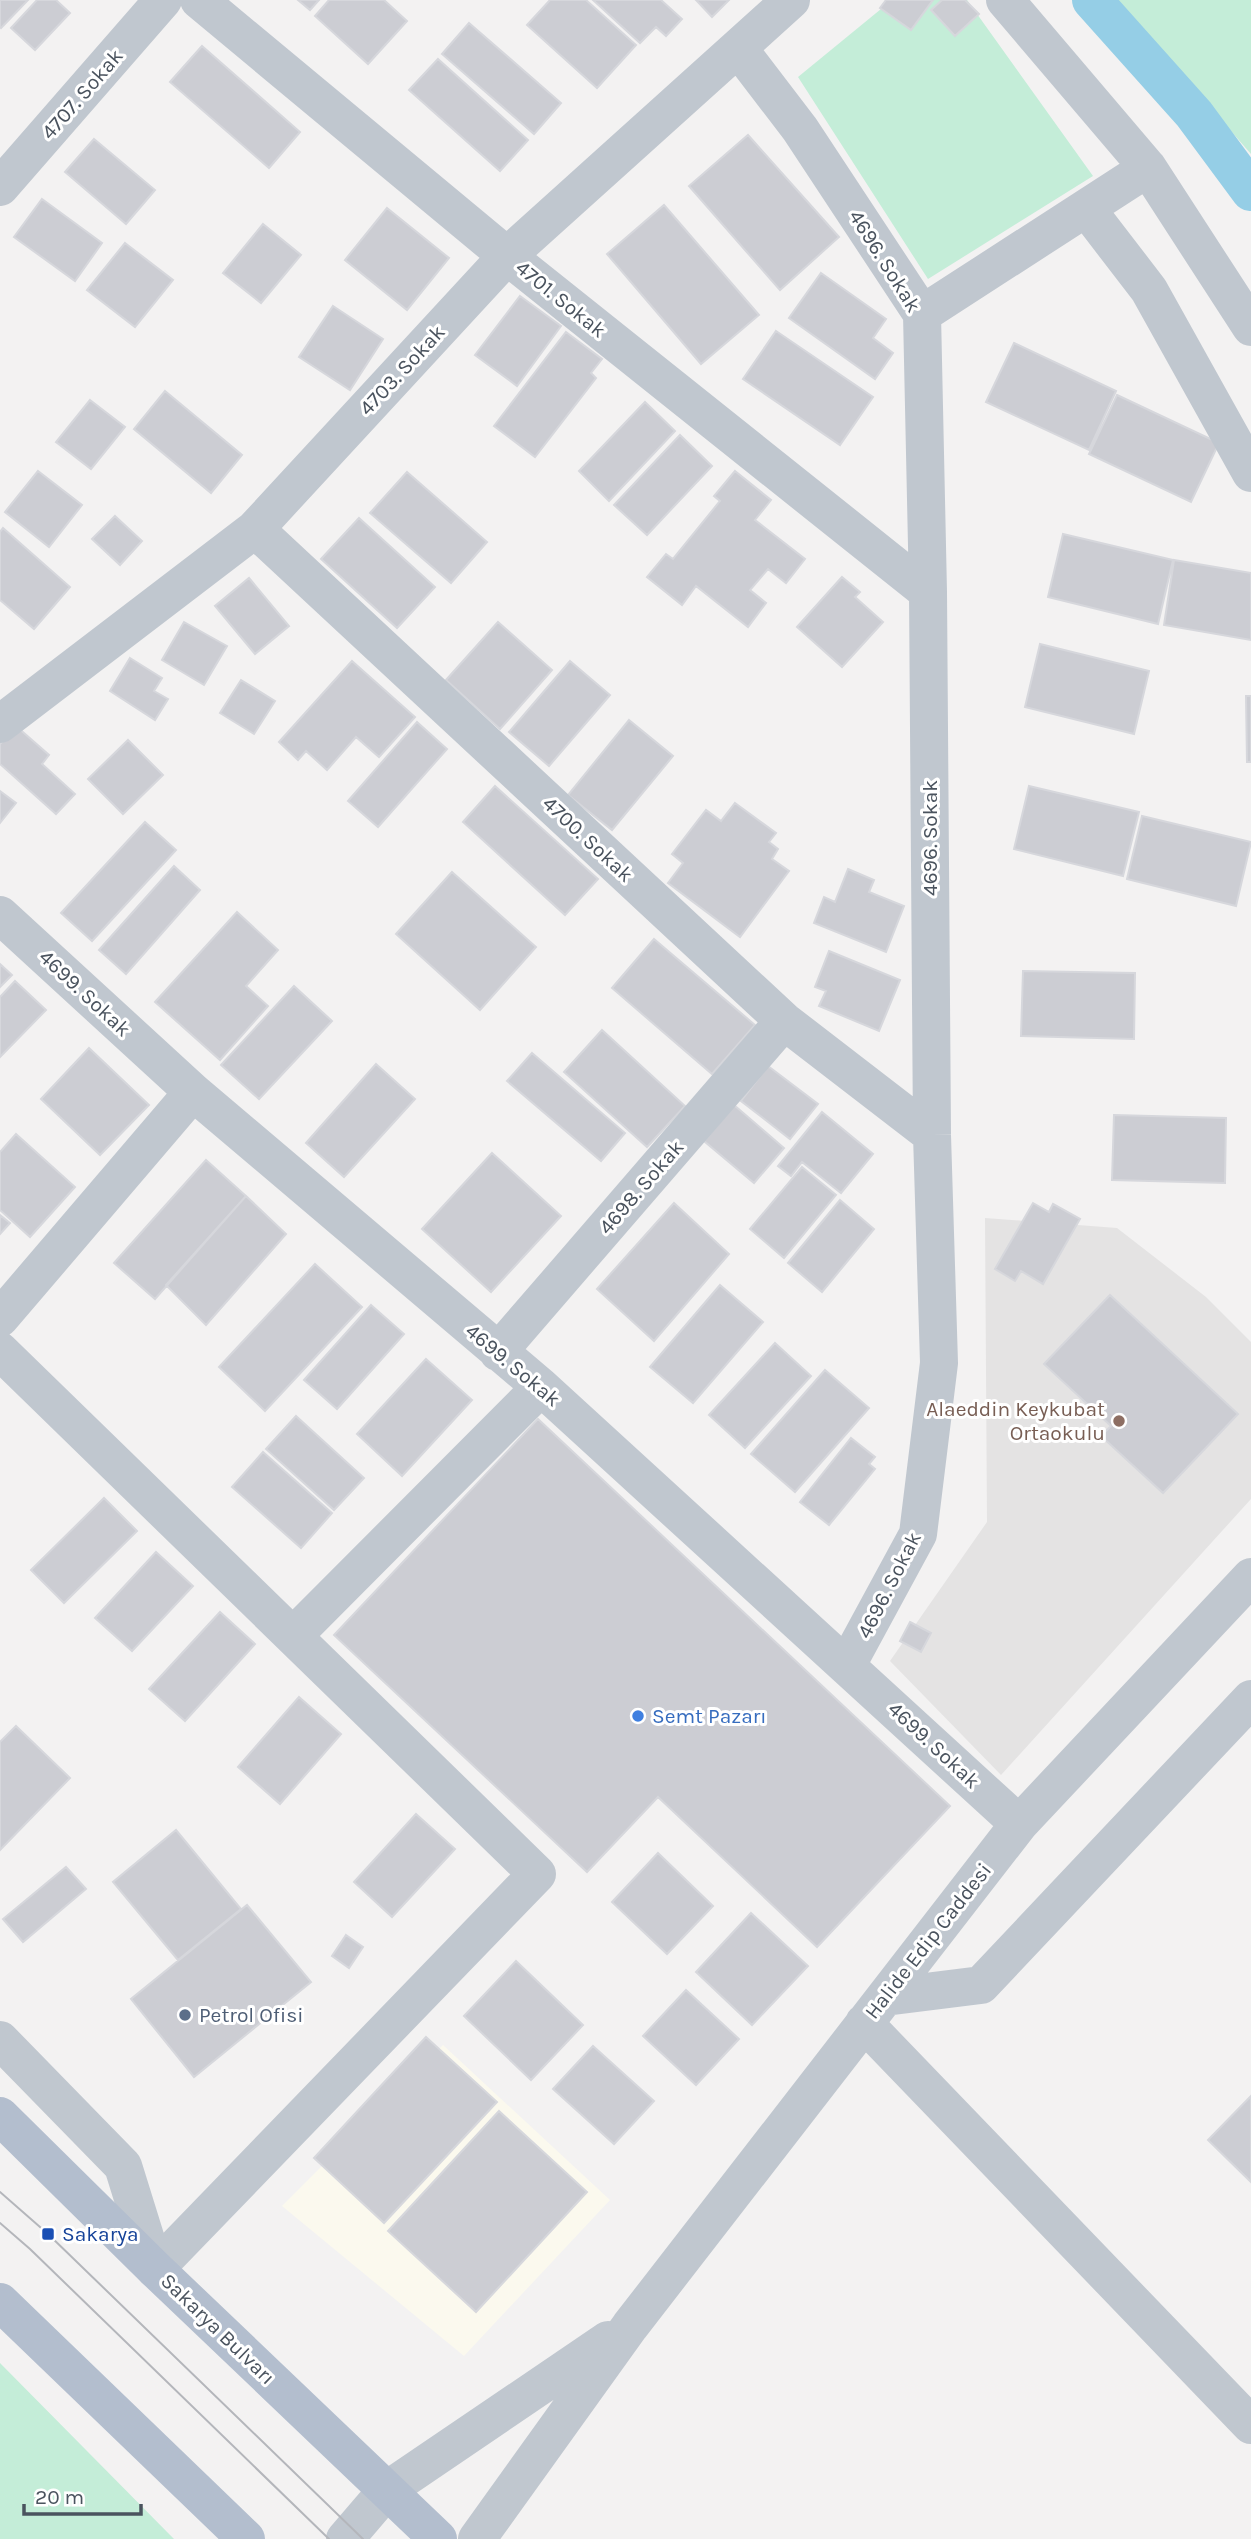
<svg xmlns="http://www.w3.org/2000/svg" width="1251" height="2539" viewBox="0 0 1251 2539" font-family="Karla,sans-serif">
<rect width="100%" height="100%" fill="#f3f2f2"/>
<path fill="#fbf9ee" d="M443,2045L610,2200L464,2356L282,2206Z"/>
<path fill="#e4e3e3" d="M985,1218L1117,1228L1206,1297L1251,1342V1499L1001,1775L890,1661L987,1522Z"/>
<path fill="#c4edd8" d="M892,0H967L1093,176L928,279L798,77Z
M1117,0H1251V154Z
M0,2363L174,2539H0Z"/>
<g fill="none" stroke-linecap="round" stroke-linejoin="round">
<path stroke="#95cee6" stroke-width="40" d="M1092,0L1194,114L1251,191"/>
</g>
<path fill="#cccdd3" stroke="#d6d7dc" stroke-width="2" d="M0,0H28L1,28L0,27Z
M37,0H56L70,13L35,50L11,28Z
M298,0H319L310,10Z
M329,0H384L407,21L368,64L315,16Z
M550,0H586L636,45L597,88L527,25Z
M593,0H661L682,19L666,36L656,27L640,43Z
M696,0H729L712,17Z
M886,0H933L911,30L880,8Z
M942,0H965L979,14L955,36L931,10Z
M469,23L561,103L534,134L442,54Z
M202,46L300,132L269,168L170,82Z
M438,59L528,140L500,171L409,90Z
M748,135L839,237L780,290L689,186Z
M94,139L155,190L126,224L65,172Z
M42,199L102,243L75,281L14,237Z
M664,205L759,315L701,364L607,254Z
M387,208L449,258L407,310L345,260Z
M263,224L301,255L261,303L223,273Z
M125,243L173,280L135,327L87,290Z
M821,273L886,319L873,338L893,353L875,379L789,318Z
M520,296L561,326L517,386L475,355Z
M333,306L383,339L350,390L299,357Z
M776,331L873,397L840,445L743,379Z
M566,332L602,359L591,373L596,378L535,457L494,426Z
M1014,343L1116,391L1089,450L986,402Z
M165,391L242,455L211,493L134,429Z
M1117,395L1219,443L1191,502L1089,454Z
M90,400L125,427L91,469L56,442Z
M645,402L675,431L609,501L579,471Z
M680,435L712,466L647,535L614,505Z
M38,471L82,505L49,547L5,512Z
M735,471L771,500L755,520L805,559L786,583L768,569L750,590L766,603L748,627L696,586L682,605L647,577L666,554L673,559L720,501L714,496Z
M407,472L487,542L451,583L370,513Z
M115,516L142,541L120,565L92,539Z
M359,518L435,587L397,628L321,559Z
M3,528L70,587L34,629L0,600V532Z
M1063,534L1173,560L1158,624L1048,597Z
M1174,560L1251,573V640L1164,625Z
M842,577L860,592L855,597L883,622L842,667L797,627Z
M249,578L289,626L255,654L215,606Z
M184,622L227,646L204,685L162,660Z
M498,622L552,670L500,729L446,680Z
M1040,644L1149,671L1134,734L1025,707Z
M130,658L162,678L154,691L168,699L155,720L110,691Z
M352,661L415,717L379,757L356,737L327,770L306,751L298,760L279,742Z
M570,661L610,695L549,766L509,732Z
M241,680L275,701L254,734L220,713Z
M1246,696H1251V762H1247Z
M629,720L673,756L612,830L568,795Z
M417,722L447,749L378,827L348,801Z
M16,726L49,755L42,764L75,794L56,814L0,764V744Z
M128,740L163,775L123,814L88,779Z
M495,786L598,879L565,915L463,822Z
M1029,786L1139,812L1123,876L1014,849Z
M0,791L16,803L0,823Z
M735,803L776,833L769,842L778,849L772,859L789,871L740,937L668,883L683,863L672,854L706,810L721,821Z
M1142,816L1251,842L1236,906L1127,879Z
M145,822L176,850L92,941L61,913Z
M174,866L200,890L126,974L99,950Z
M848,869L874,880L869,892L904,906L886,952L814,923L824,897L835,902Z
M452,872L536,947L480,1010L396,934Z
M237,912L278,950L246,986L268,1006L220,1060L155,1002Z
M654,939L755,1025L712,1074L612,988Z
M829,951L900,980L879,1031L819,1006L826,991L815,987Z
M0,964L12,975L0,987Z
M1023,971L1135,973L1134,1039L1021,1036Z
M15,981L46,1010L0,1057V997Z
M294,986L332,1021L259,1099L221,1065Z
M602,1030L685,1106L647,1147L564,1072Z
M89,1048L149,1105L100,1155L41,1099Z
M532,1053L625,1133L601,1161L507,1081Z
M376,1064L415,1099L344,1177L306,1143Z
M768,1066L818,1104L790,1139L741,1101Z
M734,1105L784,1148L754,1183L704,1141Z
M822,1112L873,1154L841,1193L802,1162L791,1176L778,1166Z
M1114,1115L1226,1118L1225,1183L1112,1180Z
M16,1134L75,1187L30,1237L0,1210V1152Z
M492,1153L561,1216L491,1292L422,1229Z
M206,1160L246,1196L155,1299L114,1263Z
M802,1167L836,1195L784,1258L750,1229Z
M246,1196L286,1234L206,1325L166,1285Z
M840,1200L874,1229L822,1292L788,1263Z
M674,1203L729,1254L654,1341L597,1289Z
M1033,1203L1049,1212L1053,1204L1080,1219L1043,1284L1021,1271L1015,1281L995,1269Z
M0,1215L10,1223L0,1234Z
M315,1264L362,1307L265,1411L219,1367Z
M720,1285L763,1322L693,1403L650,1367Z
M1110,1295L1238,1414L1163,1493L1101,1436L1111,1426L1044,1364Z
M371,1305L404,1334L337,1409L304,1380Z
M775,1343L811,1376L745,1448L709,1415Z
M426,1359L472,1400L402,1476L357,1434Z
M825,1370L869,1408L795,1492L751,1454Z
M296,1416L364,1478L334,1510L266,1449Z
M538,1419L950,1806L817,1947L658,1797L587,1872L334,1635Z
M851,1438L875,1457L869,1464L875,1469L829,1525L800,1502Z
M263,1452L332,1513L301,1548L232,1487Z
M104,1498L137,1531L64,1603L31,1570Z
M156,1552L193,1586L132,1651L95,1618Z
M220,1612L255,1644L185,1721L149,1689Z
M910,1622L931,1633L921,1652L900,1641Z
M299,1697L341,1734L280,1804L238,1767Z
M16,1726L70,1778L0,1850V1742Z
M416,1814L455,1849L392,1917L354,1882Z
M176,1830L241,1909L178,1960L113,1882Z
M658,1853L713,1906L667,1954L612,1902Z
M66,1867L86,1889L23,1942L3,1919Z
M247,1905L311,1982L194,2077L131,1999Z
M751,1913L808,1966L752,2025L696,1972Z
M346,1935L363,1947L349,1968L332,1956Z
M516,1961L583,2025L531,2080L464,2016Z
M686,1990L739,2039L696,2085L643,2036Z
M426,2037L497,2102L384,2223L314,2158Z
M593,2046L654,2101L614,2144L553,2089Z
M1251,2096V2182L1208,2140Z
M499,2111L587,2192L476,2312L388,2231Z"/>
<g fill="none" stroke-linecap="round" stroke-linejoin="round">
<path stroke="#c0c7cf" stroke-width="38" d="M199,0L507,256L928,592
M1005,0L1148,168L1251,327
M738,48L800,129L922,314L928,592L932,1135L939,1363L918,1534L847,1665
M0,187L163,0
M1086,208L1149,290L1251,473
M922,314L1148,168
M255,529L784,1021L932,1135
M0,724L255,529L507,256L791,0
M0,915L193,1092L541,1387L1019,1824
M0,1318L193,1092
M0,1351L537,1874L155,2269L123,2166L0,2040
M498,1352L784,1021
M293,1636L541,1387
M885,1997L981,1985L1251,1699
M864,2023L1251,2425
M345,2539L387,2490L608,2340
M477,2539L630,2326L1019,1824L1251,1577"/>
<path stroke="#b3bece" stroke-width="38" d="M0,2116L155,2269L438,2539
M0,2302L246,2539"/>
<path stroke="#b4b6bb" stroke-width="2" d="M0,2192L48,2234L363,2539
M0,2223L30,2249L329,2539"/>
</g>
<circle fill="#8d6e63" stroke="#fff" stroke-width="2.5" cx="1119" cy="1421" r="7"/>
<circle fill="#3f7fe0" stroke="#fff" stroke-width="2.5" cx="638" cy="1716" r="7"/>
<circle fill="#5c6f8a" stroke="#fff" stroke-width="2.5" cx="185" cy="2015" r="7"/>
<rect fill="#1a4fb4" stroke="#fff" stroke-width="2.5" x="41" y="2227" width="14" height="14" rx="3.5"/>
<g text-anchor="middle" stroke-width="6" stroke-linejoin="round" paint-order="stroke">
<g font-size="21" fill="#4a535e" stroke="#fff">
<text transform="translate(82 94) rotate(-49)" y="7">4707. Sokak</text>
<text transform="translate(885 261) rotate(58)" y="7">4696. Sokak</text>
<text transform="translate(561 299) rotate(39)" y="7">4701. Sokak</text>
<text transform="translate(402 370) rotate(-47)" y="7">4703. Sokak</text>
<text transform="translate(930 838) rotate(-90)" y="7">4696. Sokak</text>
<text transform="translate(588 839) rotate(43)" y="7">4700. Sokak</text>
<text transform="translate(85 993) rotate(43)" y="7">4699. Sokak</text>
<text transform="translate(641 1187) rotate(-49)" y="7">4698. Sokak</text>
<text transform="translate(513 1365) rotate(40)" y="7">4699. Sokak</text>
<text transform="translate(889 1585) rotate(-63)" y="7">4696. Sokak</text>
<text transform="translate(934 1745) rotate(43)" y="7">4699. Sokak</text>
<text transform="translate(928 1941) rotate(-52)" y="7">Halide Edip Caddesi</text>
<text transform="translate(218 2329) rotate(44)" y="7">Sakarya Bulvarı</text>
</g>
<g font-size="21" fill="#785e54" stroke="#fff" text-anchor="end">
<text x="1105" y="1416">Alaeddin Keykubat<tspan x="1105" dy="24">Ortaokulu</tspan></text>
</g>
<g font-size="21" fill="#366cbe" stroke="#fff" text-anchor="start">
<text x="652" y="1723">Semt Pazarı</text>
</g>
<g font-size="21" fill="#4e5e75" stroke="#fff" text-anchor="start">
<text x="199" y="2022">Petrol Ofisi</text>
</g>
<g font-size="21" fill="#164399" stroke="#fff" text-anchor="start">
<text x="62" y="2241">Sakarya</text>
</g>
</g>
<path d="M24 2504v10h117v-10" fill="none" stroke="#4a535e" stroke-width="3.5"/>
<text x="35" y="2504" font-size="21" fill="#4a535e" stroke="#ffffff" stroke-width="5" paint-order="stroke">20 m</text>
</svg>
